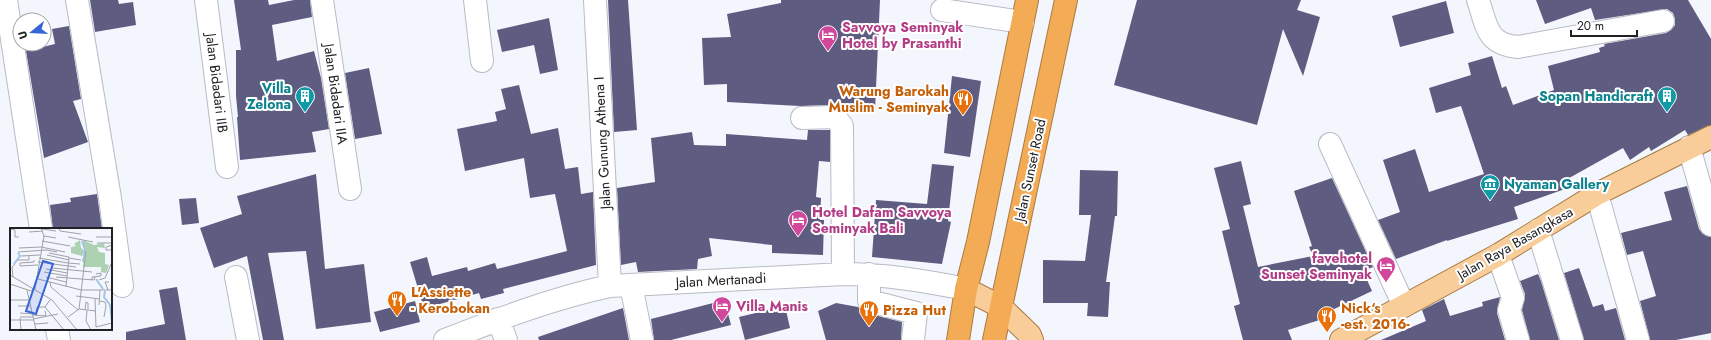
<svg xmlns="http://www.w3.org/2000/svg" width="1711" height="340" viewBox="0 0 1711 340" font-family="Jost,sans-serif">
<rect width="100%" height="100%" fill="#f4f6fe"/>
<path fill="#5f5c81" d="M90,0H118L119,4L133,2L136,25L95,32Z
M234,0H268L269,5L294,0H310L312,17L272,25L277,61L314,51L321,78L329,129L312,132L316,152L240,160L237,117H238L236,96V50H241Z
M608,0H628L637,130L614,132Z
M781,0H880L875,110L843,108L835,105L800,106L727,102V84L704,85L702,38L731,37L727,14L781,3Z
M1137,0H1301L1297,10L1320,17L1303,76L1283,29L1257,125L1114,85Z
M1536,0H1688L1711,39V125L1688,135L1685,130L1651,151L1649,147L1630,160L1623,148L1562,182L1565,189L1514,207L1518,219L1447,241V240L1396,259L1378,220L1400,212L1383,160L1415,149L1429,192L1484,174L1461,106L1436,113L1429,88L1471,75L1468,63L1492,56L1502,88L1506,86L1513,105L1554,90L1548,66L1600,52L1599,48L1605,46L1604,44L1666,33L1671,30L1675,25V19L1673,13L1667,9L1595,20L1591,8L1545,24Z
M1446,1L1454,33L1400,47L1392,16Z
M549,18L558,70L540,74L534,45L502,52L497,30Z
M69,26L81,99L73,101L88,142L44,158L26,51L55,44L52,29Z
M369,68L382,134L355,139L345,73Z
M952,76L981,81L970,157L944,153Z
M519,85L531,134L558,128L565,169L578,167L581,194L593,192L596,265L503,289L504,293L481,299L479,293L440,304L442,311L426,315L410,262L427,257L432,276L467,267L468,271L495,263L497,269L567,251L555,194L530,198L524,158L465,171L457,129L497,121L495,112L506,109L501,89Z
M808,130H830V162L819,161L816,197L821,198L820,220H824L823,255L772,253V245L709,238L712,256L698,259L697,269L638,272L636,262L621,265L617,188L655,182L651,138L692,132L694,145L726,146V134L807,140Z
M1241,161L1251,204L1243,206L1258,267L1313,256L1309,247L1312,246L1294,191L1332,178L1373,267L1363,271L1372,291L1330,311L1332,316L1288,330L1292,340H1243L1234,306L1240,304L1222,231L1230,229L1214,168Z
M932,164L954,166L948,221L951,222L942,264L872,257L876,200L927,204Z
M1080,170L1118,171L1117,216H1115L1106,282H1110L1108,317L1087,316L1088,303H1043V260L1085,261L1091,215H1079Z
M316,174L325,269L364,264L371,322L316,329L306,251L268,253L284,340H263L247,256L214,268L200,228L242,214L237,196Z
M1687,186L1699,229L1703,234L1711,237V333L1676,340H1650L1640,301L1656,296L1643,251L1627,255L1621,233L1672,220L1664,192Z
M97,194L102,229H53L50,205L71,202L70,198Z
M196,198L199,223L182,225L179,199Z
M1579,268L1593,307L1603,304L1605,311L1616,308L1625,340H1584L1564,273Z
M1538,274L1541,281L1559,340H1530L1522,310L1525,294L1520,281Z
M177,287L186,340H126V332L165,324L159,290Z
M1500,297L1497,313L1505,340H1381L1426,321L1422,310L1444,299L1450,316L1483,306L1482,302Z
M415,301L420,322L380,332L374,312Z
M717,302H725L731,325L671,340H654L651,319Z
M836,303L858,307L866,313L902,322L901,340H826L818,311Z
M785,306L790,328L745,340L739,317Z
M623,308L629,340H539L538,337Z"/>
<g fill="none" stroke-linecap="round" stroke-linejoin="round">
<g stroke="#b9bbc5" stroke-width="24">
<path id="minor" d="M6,0L41,229
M77,0L110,198L122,286
M206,0L227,167
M322,0L350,189
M475,0L482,61
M595,0L610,286
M1478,0C1487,26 1486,44 1518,47L1663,21
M942,10L1023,22
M802,118L835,117L842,126L843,274
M1330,144L1404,306
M1689,147L1711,225
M1597,194L1638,340
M1538,230L1572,340
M1498,255L1513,298L1509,310L1518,340
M869,274V301L916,313L913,340
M236,277L248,340
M631,285L642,340
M498,319L506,340
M57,329L59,340
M445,340C499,319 553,298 610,286L843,274C884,274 925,281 966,289"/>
</g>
<g stroke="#a97b44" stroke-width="24">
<path id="major" d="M966,289L1001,307L1030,335L1032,340
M1341,340L1498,255L1597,194L1711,137"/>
</g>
<g stroke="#a97b44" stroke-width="24">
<path id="highway" d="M958,340L966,289L978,242L1027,0
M994,340L1066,0"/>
</g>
<use href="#minor" stroke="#fff" stroke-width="22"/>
<use href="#major" stroke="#f8cd9a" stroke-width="22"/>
<use href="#highway" stroke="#f3ab56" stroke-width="22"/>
</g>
<defs>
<g id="hotel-pin" transform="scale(1)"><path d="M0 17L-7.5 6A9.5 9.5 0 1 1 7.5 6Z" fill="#d1479c" stroke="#fff"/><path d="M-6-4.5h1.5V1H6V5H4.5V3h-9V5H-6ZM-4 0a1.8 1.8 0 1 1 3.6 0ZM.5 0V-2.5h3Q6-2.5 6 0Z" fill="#fff"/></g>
<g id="building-pin" transform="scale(1)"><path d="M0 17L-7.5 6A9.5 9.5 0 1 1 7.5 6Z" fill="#0f9aa8" stroke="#fff"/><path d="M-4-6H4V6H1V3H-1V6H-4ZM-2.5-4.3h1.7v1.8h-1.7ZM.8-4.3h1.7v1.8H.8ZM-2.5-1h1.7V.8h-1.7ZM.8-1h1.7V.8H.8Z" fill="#fff"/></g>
<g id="restaurant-pin" transform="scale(1)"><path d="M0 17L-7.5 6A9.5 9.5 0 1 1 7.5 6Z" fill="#e8710a" stroke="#fff"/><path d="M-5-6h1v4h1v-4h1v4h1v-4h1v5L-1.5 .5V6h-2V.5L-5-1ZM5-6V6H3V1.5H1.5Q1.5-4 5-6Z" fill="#fff"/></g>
<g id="museum-pin" transform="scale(1)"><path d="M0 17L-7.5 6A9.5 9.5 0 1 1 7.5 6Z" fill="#0f9aa8" stroke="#fff"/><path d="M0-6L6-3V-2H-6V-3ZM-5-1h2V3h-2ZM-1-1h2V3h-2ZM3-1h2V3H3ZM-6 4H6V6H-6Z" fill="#fff"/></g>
</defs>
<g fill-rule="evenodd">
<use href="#hotel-pin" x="828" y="35"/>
<use href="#building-pin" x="305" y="96"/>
<use href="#building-pin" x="1667" y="96"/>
<use href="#restaurant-pin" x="963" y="99"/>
<use href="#museum-pin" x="1490" y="184"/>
<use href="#hotel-pin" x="798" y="220"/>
<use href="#hotel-pin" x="1386" y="266"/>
<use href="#restaurant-pin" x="397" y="300"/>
<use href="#hotel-pin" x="722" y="306"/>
<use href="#restaurant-pin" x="869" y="310"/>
<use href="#restaurant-pin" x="1327" y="316"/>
</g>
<g text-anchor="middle" stroke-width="4" stroke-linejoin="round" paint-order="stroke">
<g font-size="14" font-weight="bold" fill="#b23c85" stroke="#fff" text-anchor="start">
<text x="842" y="32">Savvoya Seminyak<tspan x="842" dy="16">Hotel by Prasanthi</tspan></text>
<text x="812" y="217">Hotel Dafam Savvoya<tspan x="812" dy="16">Seminyak Bali</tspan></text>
<text x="1372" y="263" text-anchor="end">favehotel<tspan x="1372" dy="16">Sunset Seminyak</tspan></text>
<text x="736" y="311">Villa Manis</text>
</g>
<g font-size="14" fill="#202124" stroke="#fff">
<text transform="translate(217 83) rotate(83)" y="5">Jalan Bidadari IIB</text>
<text transform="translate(336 94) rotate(82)" y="5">Jalan Bidadari IIA</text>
<text transform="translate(602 143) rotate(-93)" y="5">Jalan Gunung Athena I</text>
<text transform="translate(1030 170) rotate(-78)" y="5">Jalan Sunset Road</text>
<text transform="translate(1515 243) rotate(-30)" y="5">Jalan Raya Basangkasa</text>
<text transform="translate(721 280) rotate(-3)" y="5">Jalan Mertanadi</text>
</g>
<g font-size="14" font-weight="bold" fill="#0d838f" stroke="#fff" text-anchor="end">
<text x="291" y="93">Villa<tspan x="291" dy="16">Zelona</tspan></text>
<text x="1653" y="101">Sopan Handicraft</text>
<text x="1504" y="189" text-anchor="start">Nyaman Gallery</text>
</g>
<g font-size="14" font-weight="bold" fill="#c56008" stroke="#fff" text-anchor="start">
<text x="949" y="96" text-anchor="end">Warung Barokah<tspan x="949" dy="16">Muslim - Seminyak</tspan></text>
<text x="411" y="297">L'Assiette<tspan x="411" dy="16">- Kerobokan</tspan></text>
<text x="1341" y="313">Nick‘s<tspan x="1341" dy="16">-est. 2016-</tspan></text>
<text x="883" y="315">Pizza Hut</text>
</g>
</g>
<g transform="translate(10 228)">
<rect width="102" height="102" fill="#f4f6fe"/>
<path d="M70,12L71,20L75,23L72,28L61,25V19L66,18L64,16ZM73,12L84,17L94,15L95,20L87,19L89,24L95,25V36L99,37L96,45L91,44V39H73L75,22L73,19Z" fill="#acd2b2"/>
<path fill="none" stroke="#a4c5e7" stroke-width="2" d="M72,13L75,22L73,34M4,36L10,28L8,25M86,51L93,61M95,63L94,69L100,77L102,94"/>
<path fill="none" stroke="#9fa1a7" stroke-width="1" d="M49,0L50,3L71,6M0,1L5,2V9H9M32,1L46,3M19,4L33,3M34,8L46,10M58,9L83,14M86,9H102M32,13L60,18M87,15H102M102,17L96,19V22H102M9,20L31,19L55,24M8,24L36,22L47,24M39,25L59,29L56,59M37,27L59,32M11,28L30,27M29,30L58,35M59,30L71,32M7,32H19V27M28,34L66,39M58,35L70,36M10,38V35L24,34V32M10,38L28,37M42,40L82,44M36,41L57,45M34,44L57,48M0,47L42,72L67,102M3,49L2,39L5,36M36,49L56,54M46,49L84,52L85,49M28,51L71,62H102M82,52V49L91,48V45L86,46M89,52L95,50L102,34M40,54L41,59L68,82M0,56L21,63L25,61M25,61L34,8L31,0M17,62L26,102M98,62L95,54H99M66,68L90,71M85,71L86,99L102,95M0,72H20M90,73L95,74L96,78L94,89M89,77L90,62M8,78H21M35,79L54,102M69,81L76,23M69,81L86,83M75,82L76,74L78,75V81M77,82L76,93L81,102M26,84L27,79H35L40,72M10,85L23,86M23,87L36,88L35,83M10,89H23M58,89L69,81M10,90L11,102M23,91L48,86M0,92H24M25,96L38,95"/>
<path fill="#3665d5" fill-opacity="0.15" stroke="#3665d5" stroke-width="2" d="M33,33L43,36L26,86L16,83Z"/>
<rect width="102" height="102" fill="none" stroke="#202124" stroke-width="2"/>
</g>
<g transform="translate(32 32) rotate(252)"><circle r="19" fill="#ffffff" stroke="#a6a6a7"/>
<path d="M0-3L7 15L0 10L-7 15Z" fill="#3665d5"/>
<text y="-6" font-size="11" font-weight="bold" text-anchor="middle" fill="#202124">U</text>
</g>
<path d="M1571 30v6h66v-6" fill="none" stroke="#202124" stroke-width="2"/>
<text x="1577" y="30" font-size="12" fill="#202124" stroke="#ffffff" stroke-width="3" paint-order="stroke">20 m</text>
</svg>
